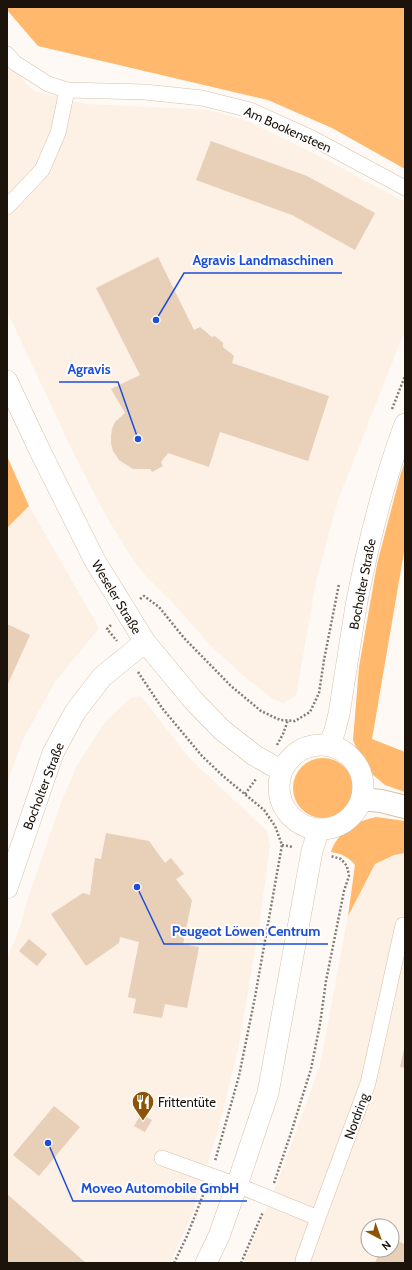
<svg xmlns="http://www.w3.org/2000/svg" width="412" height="1270" viewBox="0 0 412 1270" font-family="Cabin,sans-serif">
<rect width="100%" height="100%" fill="#fef9f4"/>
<path fill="#fdf0e4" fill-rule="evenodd" d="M7,64L34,91L85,104L209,110L247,121L321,157L405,202V333L401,340L338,500L316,581L296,696L283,703L272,698L246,678L211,646L170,600L143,573L128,552L105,514L74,454L7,311Z
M29,506L99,628L55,682L23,739L7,783V528Z
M141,696L189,758L267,831L270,846L258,932L238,1049L218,1130L192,1214L170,1263H7V958L20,927L27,901L61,803L76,767L105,722L131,698Z
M405,853V1263H244L278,1181L320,1066L348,916L375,864L394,855ZM368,1226H392V1250H368Z"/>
<path fill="#ffb86c" d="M7,7H405V169L332,128L268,100L38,46L7,10Z
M7,456L29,506L7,528Z
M405,462V546L372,739L405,752V792L385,785L372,774L358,752L353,740L359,667L377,564L400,476Z
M293 788a30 30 0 1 1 60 0a30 30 0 1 1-60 0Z
M376,817L405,821V853L394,855L375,864L348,916L355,865C348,856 341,854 331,852C334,841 344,830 354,825C360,821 369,819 376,817Z"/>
<path fill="#e7cfb8" d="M211,141L307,176L375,213L355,250L292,215L196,180Z
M158,257L194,330L200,327L212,337L215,336L223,343V347L234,356L232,363L329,396L308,461L220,432L209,467L168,453L161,462L163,466L152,472L150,469H133L119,460L113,451L111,443V436L112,429L115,422L125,413L111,389L140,375L96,288Z
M7,624L30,635L7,686Z
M106,833L149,841L165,863L171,858L184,874L176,879L192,900L183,944L199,947L187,1008L165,1004L162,1018L133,1013L136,999L128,997L139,942L120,937L119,943L86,966L51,914L83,893L90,895L95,858L101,859Z
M29,939L47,954L37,966L19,951Z
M404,1049L405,1050V1068L400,1067Z
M54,1106L80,1127L39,1176L13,1155Z
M141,1114L152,1120L145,1132L134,1126Z
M7,1194L86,1263H7Z
M392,1239L405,1244V1263H375L380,1250H392Z"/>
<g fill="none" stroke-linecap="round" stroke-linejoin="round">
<g stroke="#d7c0a8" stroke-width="16">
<path id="street" d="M7,54L15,63L48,84L67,90L145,92L202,98L250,110L312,138L405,188
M7,207L42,170L58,133L67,90
M162,1158L237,1185L318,1218L368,1083L403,925
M303,1260L318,1218"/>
</g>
<g stroke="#d7c0a8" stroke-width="22">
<path id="secondary" d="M7,381L41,453L95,561L145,642L193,700L222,730L254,755L282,771
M279 787a42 42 0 1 1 84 0a42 42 0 1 1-84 0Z
M329,746L335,730L339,714C345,678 350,642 356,606C368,544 383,483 405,424
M7,888L53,753L75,712L102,677L145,642
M206,1263L219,1236L237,1185L268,1093L312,851L319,829"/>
</g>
<g stroke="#d7c0a8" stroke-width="24">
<path id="primary" d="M362,799L381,801L405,807"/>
</g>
<path stroke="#837c75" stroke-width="2.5" stroke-dasharray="2 2" stroke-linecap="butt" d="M392,409L405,376
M140,599L144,596L159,607L184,638L231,686L261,711L280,720L295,721L310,712L319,693L324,660L339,584
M111,625L107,629L117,641
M138,672L162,708L202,756L223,776L264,810L275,826L282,845L255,997L239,1076L215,1161
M277,745L283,734L288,720
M245,794L256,779
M282,845L293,847
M274,1183L290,1136L311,1069L320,1024L326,981L344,891L349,876L347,866L341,859L331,856
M174,1263L187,1236L205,1190
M241,1263L263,1212"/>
<use href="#street" stroke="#fff" stroke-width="15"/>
<use href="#secondary" stroke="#fff" stroke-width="21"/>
<use href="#primary" stroke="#fff" stroke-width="22"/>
</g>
<defs>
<g id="restaurant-pin" transform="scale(1.15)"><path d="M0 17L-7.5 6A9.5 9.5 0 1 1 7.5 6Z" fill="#8b5406" stroke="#fff"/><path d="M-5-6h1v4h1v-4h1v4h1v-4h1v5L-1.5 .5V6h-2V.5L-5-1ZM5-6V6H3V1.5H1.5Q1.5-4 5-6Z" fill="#fff"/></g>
</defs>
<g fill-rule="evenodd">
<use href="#restaurant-pin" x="143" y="1102"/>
</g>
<g text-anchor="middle" stroke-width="4" stroke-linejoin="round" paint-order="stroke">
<g font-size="13" fill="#1c140b" stroke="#fff">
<text transform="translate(288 129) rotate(24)" y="5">Am Bookensteen</text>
<text transform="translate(362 584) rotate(-79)" y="5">Bocholter Straße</text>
<text transform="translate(117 597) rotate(59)" y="5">Weseler Straße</text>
<text transform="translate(43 786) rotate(-69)" y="5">Bocholter Straße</text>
<text transform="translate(356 1116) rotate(-70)" y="5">Nordring</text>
</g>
<g font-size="13" fill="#1c140b" stroke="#fff" text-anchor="start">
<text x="158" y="1107">Frittentüte</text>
</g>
</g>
<path fill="none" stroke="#1d4ed8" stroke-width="1.5" d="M156 320L184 273H342M138 439L118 382H59M137 887L164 944H328M48 1143L73 1201H247"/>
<g fill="#1d4ed8" stroke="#fff" stroke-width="1.5">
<circle cx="156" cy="320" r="4"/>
<circle cx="138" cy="439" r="4"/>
<circle cx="137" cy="887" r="4"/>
<circle cx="48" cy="1143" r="4"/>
</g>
<g font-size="14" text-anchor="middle" font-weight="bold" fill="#1d4ed8" stroke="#fff" stroke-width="4" stroke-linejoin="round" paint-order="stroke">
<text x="263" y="265">Agravis Landmaschinen</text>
<text x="89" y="374">Agravis</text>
<text x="246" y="936">Peugeot Löwen Centrum</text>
<text x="160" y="1193">Moveo Automobile GmbH</text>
</g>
<rect width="412" height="1270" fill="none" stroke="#1c140b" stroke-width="16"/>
<g transform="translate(380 1238) rotate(139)"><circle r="19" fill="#ffffff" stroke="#a4a19d"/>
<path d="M0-3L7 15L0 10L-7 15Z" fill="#8b5406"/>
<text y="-6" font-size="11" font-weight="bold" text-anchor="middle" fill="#1c140b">N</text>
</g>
</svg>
